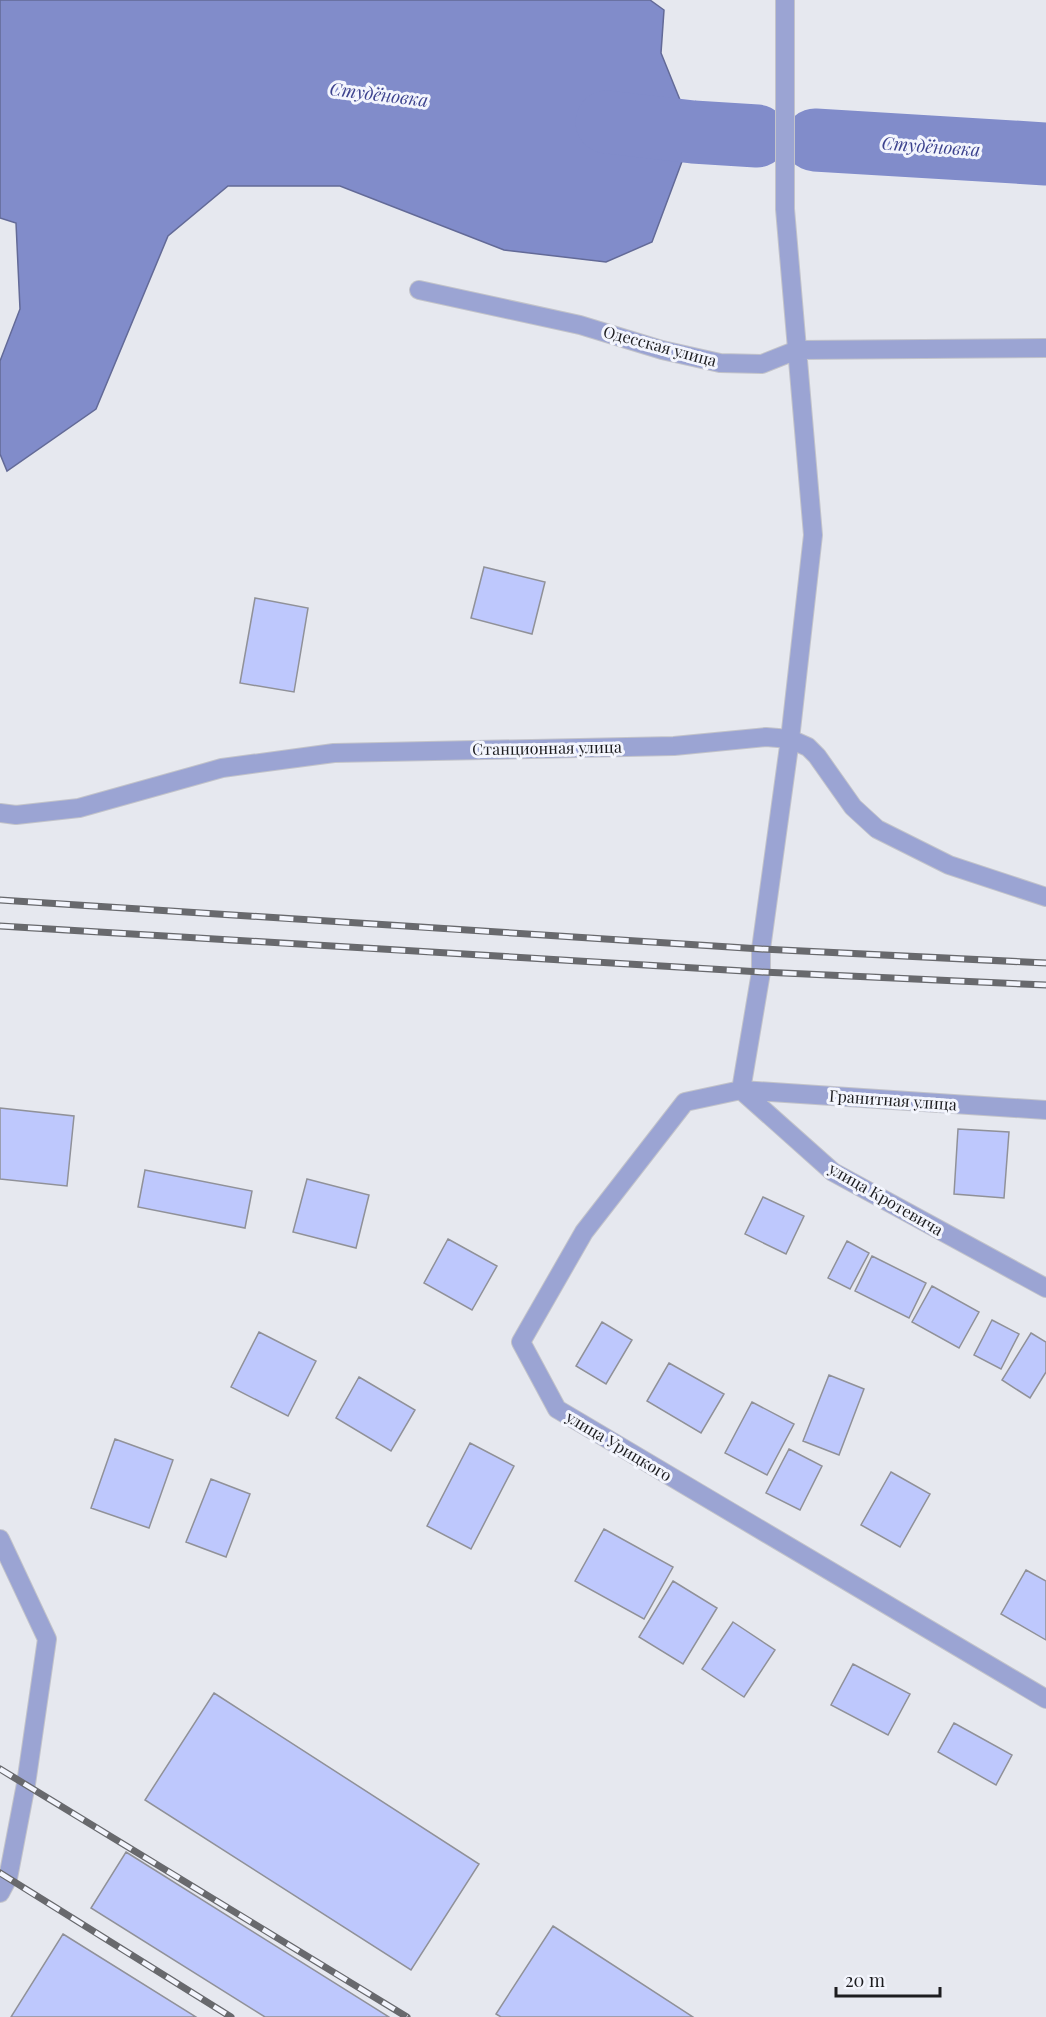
<svg xmlns="http://www.w3.org/2000/svg" width="1046" height="2017" viewBox="0 0 1046 2017" font-family="'Playfair Display',serif">
<rect width="100%" height="100%" fill="#e6e8ef"/>
<path fill="#818cca" stroke="#636a97" stroke-width="1.5" d="M0,0H650L664,10L661,53L693,132L652,242L606,262L504,250L340,186H228L168,236L96,409L7,471L0,454V361L20,309L16,223L0,218Z"/>
<g fill="none" stroke-linecap="round" stroke-linejoin="round">
<path stroke="#818cca" stroke-width="63" d="M607,122L693,132L757,136
M815,140L1046,154"/>
</g>
<path fill="#bec8fd" stroke="#909198" stroke-width="1.5" d="M484,567L545,582L532,634L471,618Z
M255,598L308,608L294,692L240,683Z
M0,1108L74,1116L67,1186L0,1179Z
M958,1129L1009,1132L1004,1198L954,1194Z
M145,1170L252,1191L245,1228L138,1207Z
M307,1179L369,1195L356,1248L293,1232Z
M763,1197L804,1216L786,1254L745,1234Z
M448,1239L497,1266L472,1310L424,1283Z
M847,1241L869,1253L850,1289L828,1278Z
M872,1256L926,1283L909,1318L855,1291Z
M932,1286L979,1312L959,1348L912,1322Z
M992,1320L1019,1334L1001,1369L974,1355Z
M602,1322L632,1340L606,1384L576,1366Z
M259,1332L316,1361L288,1416L231,1387Z
M1031,1333L1046,1342V1372L1030,1398L1002,1380Z
M669,1363L724,1394L701,1433L647,1401Z
M829,1375L864,1389L839,1455L803,1441Z
M359,1377L415,1410L391,1451L336,1418Z
M752,1402L794,1424L767,1475L725,1453Z
M115,1439L173,1460L149,1528L91,1508Z
M470,1443L514,1466L471,1549L427,1526Z
M789,1449L822,1466L800,1510L766,1493Z
M891,1472L930,1494L900,1547L861,1525Z
M211,1479L250,1494L226,1557L186,1542Z
M604,1529L673,1567L644,1619L575,1581Z
M1026,1570L1046,1581V1640L1001,1614Z
M673,1581L717,1608L683,1664L639,1637Z
M733,1622L775,1650L744,1697L702,1669Z
M853,1664L910,1694L888,1735L831,1705Z
M214,1693L479,1864L411,1970L145,1800Z
M954,1723L1012,1755L996,1785L938,1752Z
M126,1852L389,2017H265L91,1908Z
M553,1926L693,2017H501L496,2014Z
M63,1934L196,2017H11Z"/>
<g fill="none" stroke-linecap="round" stroke-linejoin="round">
<g stroke="#c2c3ca" stroke-width="20">
<path id="minor" d="M419,290L580,325L662,350L720,363L762,364L797,350L1046,348
M0,813L16,815L79,808L222,768L334,753L674,746L766,737L790,739L808,747L817,756L853,807L877,829L949,865L1046,897
M741,1090L761,972V949L790,739L813,535L785,209V0
M741,1090L833,1172L1046,1288
M1046,1110L741,1090L685,1102L584,1232L521,1342L557,1409L1046,1699
M0,1539L47,1639L26,1784L8,1878L0,1893"/>
</g>
<use href="#minor" stroke="#9ba4d3" stroke-width="18"/>
<g stroke="#68696d" stroke-width="7">
<path id="rail" d="M0,900L761,949L1046,963
M0,926L761,972L1046,985
M0,1769L407,2017
M0,1873L231,2017"/>
</g>
<use href="#rail" stroke="#f3f5fd" stroke-width="4.5" stroke-dasharray="14" stroke-linecap="butt"/>
</g>
<g text-anchor="middle" stroke-width="6" stroke-linejoin="round" paint-order="stroke">
<g font-size="16" fill="#1c1c1f" stroke="#f3f5fd">
<text transform="translate(660 346) rotate(15)" y="6">Одесская улица</text>
<text transform="translate(547 748) rotate(-1)" y="6">Станционная улица</text>
<text transform="translate(893 1100) rotate(4)" y="6">Гранитная улица</text>
<text transform="translate(886 1199) rotate(30)" y="6">улица Кротевича</text>
<text transform="translate(619 1446) rotate(31)" y="6">улица Урицкого</text>
</g>
<g font-size="18" font-style="italic" fill="#3c428e" stroke="#f3f5fd">
<text transform="translate(379 95) rotate(7)" y="6">Студёновка</text>
<text transform="translate(931 147) rotate(4)" y="6">Студёновка</text>
</g>
</g>
<path d="M836 1987v9h104v-9" fill="none" stroke="#1c1c1f" stroke-width="3"/>
<text x="845" y="1987" font-size="18" fill="#1c1c1f" stroke="#f3f5fd" stroke-width="4.5" paint-order="stroke">20 m</text>
</svg>
